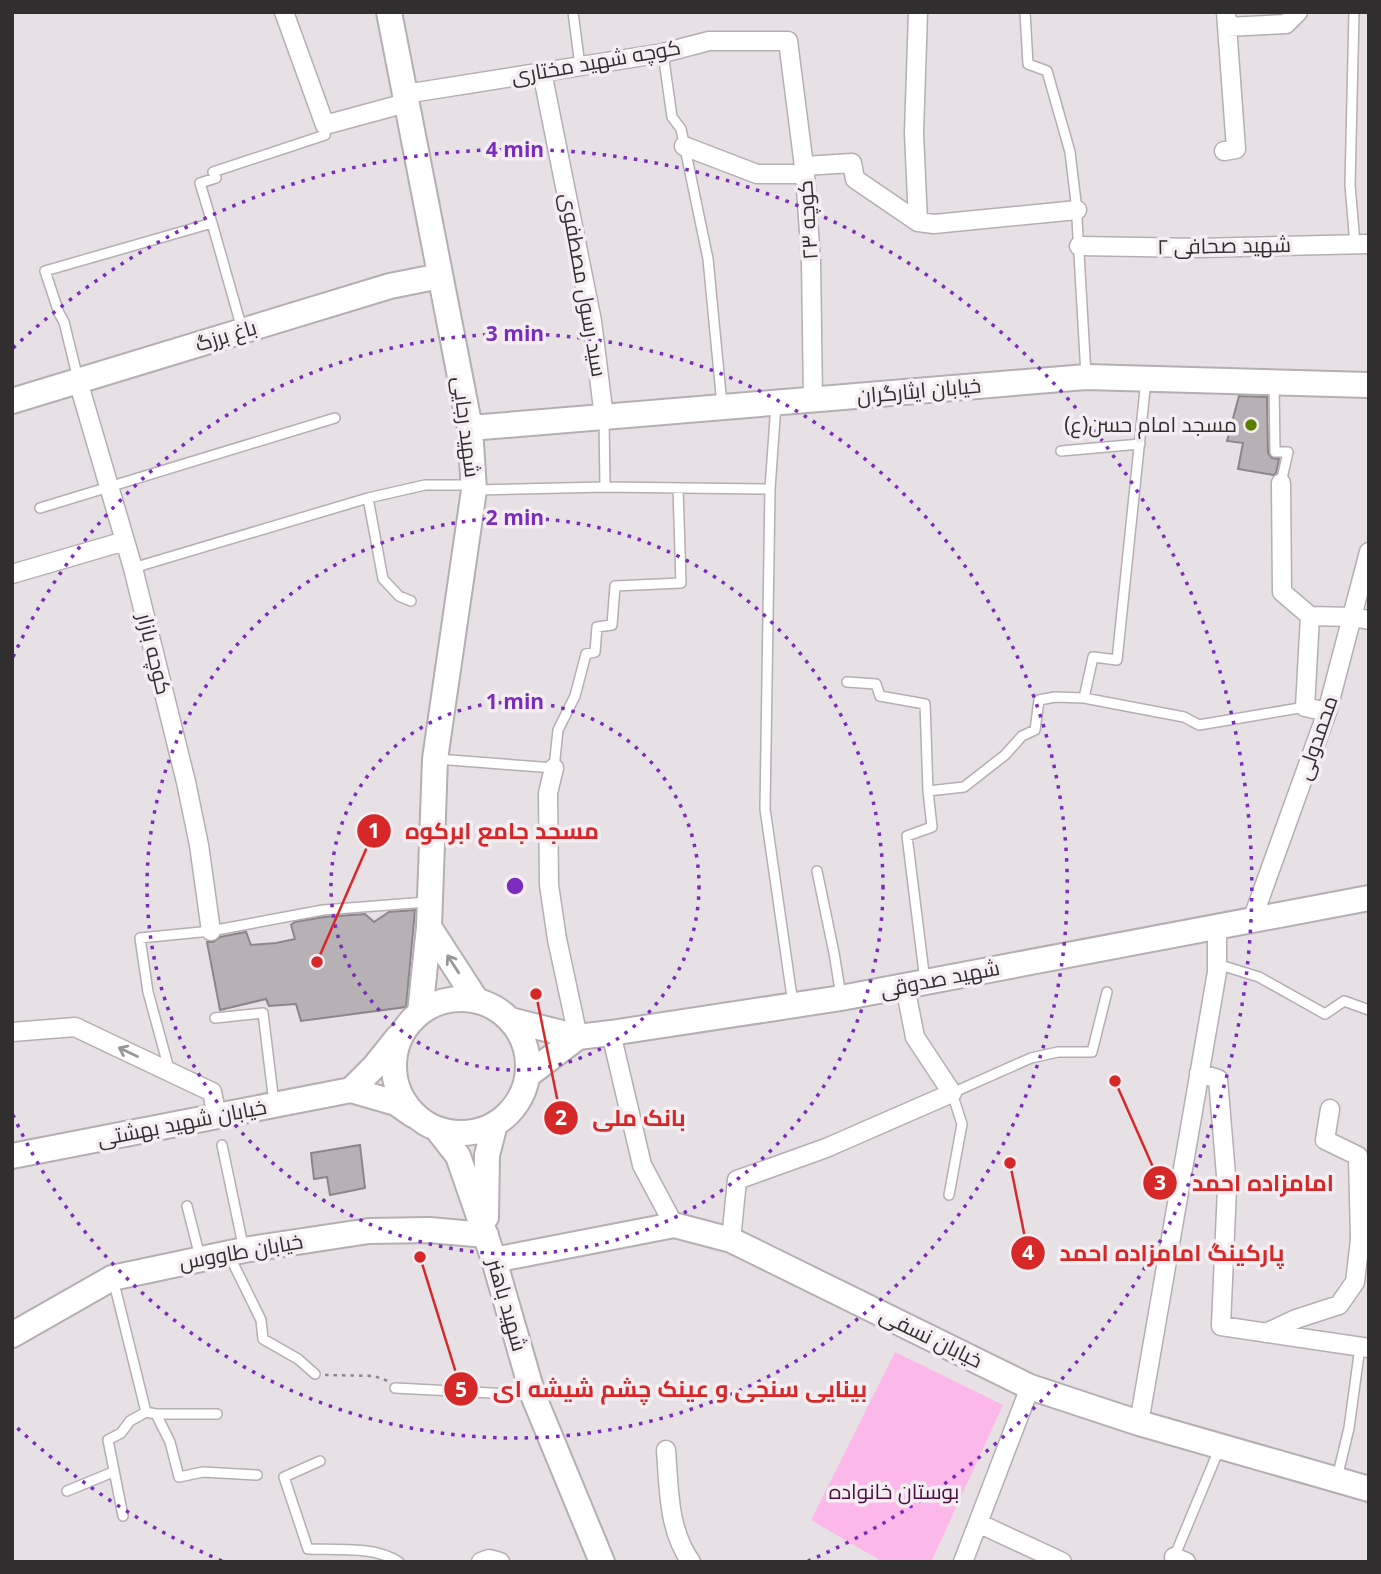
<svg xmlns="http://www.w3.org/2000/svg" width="1381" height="1574" viewBox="0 0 1381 1574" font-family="'Open Sans',Cairo,sans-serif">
<rect width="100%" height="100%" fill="#e7e0e5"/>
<path fill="#fcb8e8" d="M895,1352L1003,1405L931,1562H883L811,1520Z"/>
<path fill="#b7b0b5" stroke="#8c868a" stroke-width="2" d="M1239,396L1267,397L1268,453L1272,458L1279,459L1276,473L1273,475L1238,469L1243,443L1227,441Z
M415,910L406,1007L301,1021L296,1004L269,1006L266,999L220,1010L207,942H213L220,937L246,932L251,945L276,943L295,939L291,925L295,922L324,917L365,914L374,922L389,912Z
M360,1145L365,1188L330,1195L327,1177L314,1179L311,1153Z"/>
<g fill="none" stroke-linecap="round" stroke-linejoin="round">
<g stroke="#b5aeb3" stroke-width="12">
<path id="lane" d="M573,12L580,66
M1025,12L1028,64L1047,71L1070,152L1076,202L1086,375
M1354,12L1350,185L1355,244
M663,53L672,117L681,129L708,259L722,405
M212,223L242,329
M78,379L64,322L59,313L45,271L212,223L200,183L216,178L213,172L325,135V125
M1274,383L1275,452H1288L1281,483
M776,404L770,489L765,809L793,1004
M604,419L605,487
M1061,451L1140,444
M476,490L605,487L770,489
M368,498L383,579L399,596L411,601
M40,508L335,418
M133,568L368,498L425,485H472
M847,682L876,684L880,696L925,704L928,791L964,787L1005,755L1022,736L1035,730L1039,700L1055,697L1084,698L1093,657L1117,660L1146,380
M1084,698L1184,717L1199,725L1305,707
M437,759L554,768L558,730L575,696L586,654L595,652L597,627L612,625L615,586L681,583L678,488
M817,871L834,953L841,996
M1217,964L1259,977L1325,1014L1344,1001L1369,1010
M925,981L907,836L932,827L928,791
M215,1018L263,1013L274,1103
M169,1069L148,992L140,938L211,931L323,910L427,902
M222,1145L244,1250
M949,1195L962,1124L952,1093L1031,1058L1058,1052H1092L1107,992
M187,1206L200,1257
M229,1255L261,1320L263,1339L298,1359L315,1374
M113,1279L146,1412L156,1414L170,1442L179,1477L203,1472L257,1475
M395,1388L529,1395
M156,1414H217
M320,1461L284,1477L308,1549C337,1550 374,1546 399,1562
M1337,1478L1349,1428L1360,1347
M67,1491L113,1472
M123,1516L108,1440L121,1433L130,1421L146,1412
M1173,1560L1220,1447"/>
</g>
<g stroke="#b5aeb3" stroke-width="21">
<path id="street" d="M284,12L325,125L406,103
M918,12L914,133L918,222L934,224L1077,210
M1227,27L1286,24L1298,12
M542,72L592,321L604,417
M405,94L663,53L709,41H788L805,174L811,261L813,399
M684,146L757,174H805
M1224,151L1236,149L1226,12
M804,166L852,163L855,179L918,222
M1079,246L1198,248L1369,244
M78,381L133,568L186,782L199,845L211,931
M1281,483L1282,592L1310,616L1305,707L1327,712
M12,574L125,541
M1310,616L1353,617L1369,620
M554,768L548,793L549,885L557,939L578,1037
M1252,920L1327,712L1369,552
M12,1032L75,1027L212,1092L217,1116
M611,1033L642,1165L674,1225
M1199,1073L1218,1079L1227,1187L1221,1326L1369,1348
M731,1240L737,1180L826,1148L952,1093L915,1037L905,986
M1266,1333L1296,1319L1339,1305L1355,1282L1360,1240L1358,1156L1325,1140L1330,1109
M1139,1423L1217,972V927
M666,1450C669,1489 668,1530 691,1562
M978,1523L1062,1562
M1174,1557L1186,1562
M481,1562L489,1559L500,1562
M963,1562L1030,1387"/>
</g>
<g stroke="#b5aeb3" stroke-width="28">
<path id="secondary" d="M389,12L470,428L474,490L435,759L429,927L420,1013
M12,401L390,286L440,276
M470,428L1086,377L1369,385
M429,927L477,1001
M394 1066a67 67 0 1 1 134 0a67 67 0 1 1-134 0Z
M510,1020L578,1037L611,1033L841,998L1369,898
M528,1075L578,1037
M351,1090L374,1067L398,1037
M437,1129L458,1156L494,1260L533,1395L602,1562
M12,1156L351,1090L396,1103L413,1115
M486,1217L487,1155L495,1124
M494,1260L674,1225L731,1240L1030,1387L1139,1423L1369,1489
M12,1335L112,1278L244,1250L369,1231L429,1230L486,1235"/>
</g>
<path stroke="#8b868a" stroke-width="2.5" stroke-dasharray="3.5 5" stroke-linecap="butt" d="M325,1375L374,1376L388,1381"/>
<use href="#lane" stroke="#fff" stroke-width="9"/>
<use href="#street" stroke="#fff" stroke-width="18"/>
<use href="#secondary" stroke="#fff" stroke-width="24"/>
</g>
<defs><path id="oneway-shaft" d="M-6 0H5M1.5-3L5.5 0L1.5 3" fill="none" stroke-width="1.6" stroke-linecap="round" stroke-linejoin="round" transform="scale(1.75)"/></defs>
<g stroke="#989698">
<use href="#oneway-shaft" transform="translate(453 964) rotate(-123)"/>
<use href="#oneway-shaft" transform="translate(128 1052) rotate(-155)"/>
</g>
<g fill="none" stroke="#7b2cbf" stroke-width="3.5" stroke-dasharray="3.5 7">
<circle cx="515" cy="886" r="184"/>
<circle cx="515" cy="886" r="368"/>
<path d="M13 657A552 552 0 1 1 13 1115"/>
<path d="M222 1561A736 736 0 0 1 13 1424M13 348A736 736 0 1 1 808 1561"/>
</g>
<circle fill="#5a8000" stroke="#f4edf2" stroke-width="2.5" cx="1251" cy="425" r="7"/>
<g text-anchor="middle" stroke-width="7" stroke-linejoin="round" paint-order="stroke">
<g font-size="21" fill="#312e30" stroke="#f4edf2">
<text transform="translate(596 62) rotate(-10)" y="7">کوچه شهید مختاری</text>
<text transform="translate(808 220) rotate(-94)" y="7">کوچه ۲۳</text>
<text transform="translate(1224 246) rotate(-1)" y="7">شهید صحافی ۲</text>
<text transform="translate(583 285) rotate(80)" y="7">سید رسول مصطفوی</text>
<text transform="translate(226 336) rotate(-17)" y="7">باغ برزگ</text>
<text transform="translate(919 391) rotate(-5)" y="7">خیابان ایثارگران</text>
<text transform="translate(466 427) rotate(83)" y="7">شهید رجایی</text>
<text transform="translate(154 654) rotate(76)" y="7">کوچه بازار</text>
<text transform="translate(1317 738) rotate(-71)" y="7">محمدولی</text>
<text transform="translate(940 979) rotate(-11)" y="7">شهید صدوقی</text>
<text transform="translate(182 1123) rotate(-11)" y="7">خیابان شهید بهشتی</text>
<text transform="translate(241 1252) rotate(-10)" y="7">خیابان طاووس</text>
<text transform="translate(507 1305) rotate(74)" y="7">شهید باهنر</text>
<text transform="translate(931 1338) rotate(26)" y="7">خیابان نسفی</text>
</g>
<g font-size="21" fill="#312e30" stroke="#f4edf2" text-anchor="end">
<text x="1237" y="432">مسجد امام حسن(ع)</text>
</g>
<g font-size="21" fill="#4c0c40" stroke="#f4edf2">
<text x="894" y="1499">بوستان خانواده</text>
</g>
</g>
<circle cx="515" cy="886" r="10" fill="#7b2cbf" stroke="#f4edf2" stroke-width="3.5"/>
<g font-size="21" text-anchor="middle" font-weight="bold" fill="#7b2cbf" stroke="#f4edf2" stroke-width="7" stroke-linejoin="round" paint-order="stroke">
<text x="515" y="157">4 min</text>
<text x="515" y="341">3 min</text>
<text x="515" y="525">2 min</text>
<text x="515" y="709">1 min</text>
</g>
<path fill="none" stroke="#d62828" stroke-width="2.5" d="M317 962L374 831M536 994L561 1118M1115 1081L1160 1183M1010 1163L1028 1253M420 1257L461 1389"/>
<g fill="#d62828" stroke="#f4edf2" stroke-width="2.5">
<circle cx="317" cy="962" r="7"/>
<circle cx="536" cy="994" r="7"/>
<circle cx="1115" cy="1081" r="7"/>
<circle cx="1010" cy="1163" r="7"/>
<circle cx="420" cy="1257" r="7"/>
<circle cx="374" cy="831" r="18"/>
<circle cx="561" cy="1118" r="18"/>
<circle cx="1160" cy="1183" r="18"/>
<circle cx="1028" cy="1253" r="18"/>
<circle cx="461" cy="1389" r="18"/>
</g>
<g font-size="21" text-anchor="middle" font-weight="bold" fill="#fff">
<text x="374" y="838">1</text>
<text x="561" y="1125">2</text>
<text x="1160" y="1190">3</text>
<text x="1028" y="1260">4</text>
<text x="461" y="1397">5</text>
</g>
<g font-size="23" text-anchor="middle" font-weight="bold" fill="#d62828" stroke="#f4edf2" stroke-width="7" stroke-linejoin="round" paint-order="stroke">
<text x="502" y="839">مسجد جامع ابرکوه</text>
<text x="639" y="1126">بانک ملی</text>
<text x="1263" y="1191">امامزاده احمد</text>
<text x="1172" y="1261">پارکینگ امامزاده احمد</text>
<text x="680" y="1397">بینایی سنجی و عینک چشم شیشه ای</text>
</g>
<rect width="1381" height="1574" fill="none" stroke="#312e30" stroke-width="28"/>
</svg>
